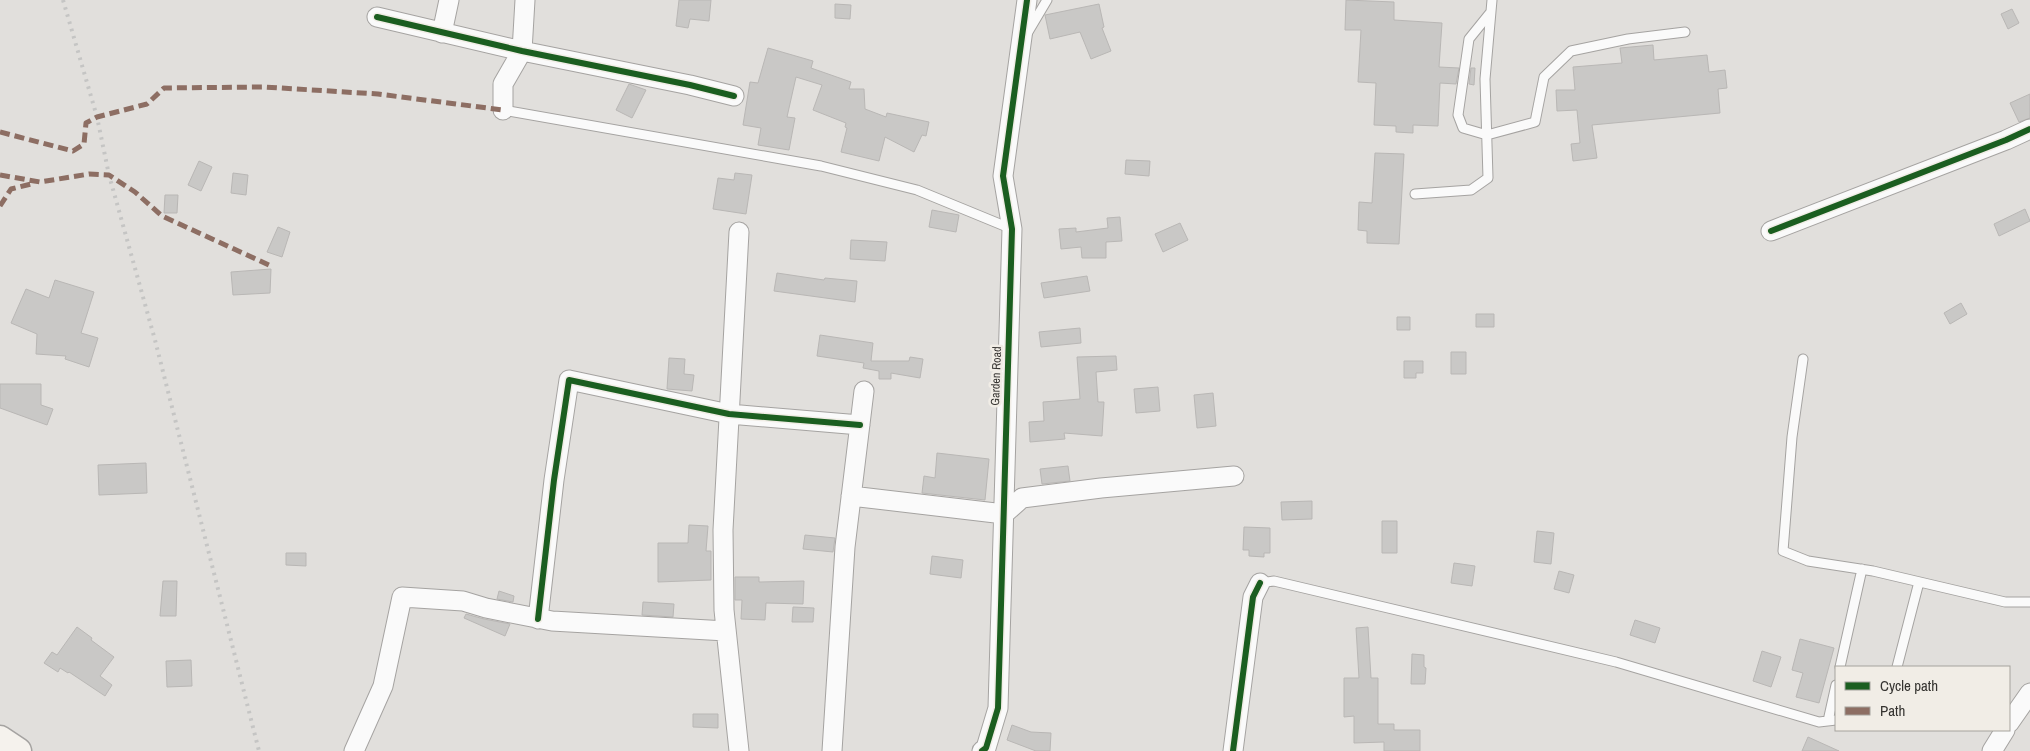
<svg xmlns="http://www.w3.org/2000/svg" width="2030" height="751" viewBox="0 0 2030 751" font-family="'Archivo Narrow',sans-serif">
<rect width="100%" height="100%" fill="#e1dfdc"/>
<path fill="#c9c8c6" stroke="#b9b7b5" d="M679,0H711L709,21L690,19L688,28L676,26Z
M1346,0L1394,2V20L1442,23L1439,67L1459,68L1456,84L1440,83L1438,126L1413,125V133L1396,132V126L1374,125L1376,83L1358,82L1361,30H1345Z
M835,4L851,5L850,19L835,18Z
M1099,4L1104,27L1102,28L1111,51L1091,59L1080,32L1050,39L1045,15Z
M2012,9L2019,23L2008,29L2001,14Z
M1653,45L1654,60L1707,55L1709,72L1725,70L1727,88L1718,89L1720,113L1592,125L1597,158L1573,161L1571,144L1580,143L1577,110L1557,111L1556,90H1575L1573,67L1622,63L1620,48Z
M768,48L813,61L811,68L851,82L849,89H864L865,109L886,117L887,113L929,122L926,136L922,135L914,152L885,137L879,161L841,152L847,128L845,127L846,123L813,110L822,85L796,77L787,117L795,118L789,150L758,145L761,128L743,125L750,82L758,83Z
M1471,68H1475L1474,85L1469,84Z
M629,84L646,90L632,118L616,110Z
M2030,94V118L2019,122L2010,103Z
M1375,153L1404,154L1399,244L1367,243V231L1358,230L1359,202L1372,203Z
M1126,160L1150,161L1149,176L1125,174Z
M199,161L212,167L201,191L188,185Z
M233,173L248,175L246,195L231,193Z
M735,173L752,175L746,214L713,209L718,178L734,180Z
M165,195H178L177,213H164Z
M2025,209L2030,221L1999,236L1994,224Z
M932,210L959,215L956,232L929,227Z
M1120,217L1122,241L1106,242V258H1082L1081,247L1061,249L1059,229L1076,228V232L1108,228L1107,218Z
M1180,223L1188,240L1163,252L1155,234Z
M278,227L290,232L282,257L267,252Z
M851,240L887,242L885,261L850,259Z
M271,269L270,293L233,295L231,272Z
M777,273L824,280L825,278L857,281L855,302L774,291Z
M1087,276L1090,291L1044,298L1041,283Z
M55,280L94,292L81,333L98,338L89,367L65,359L66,356L36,354L37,334L11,323L26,289L49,298Z
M1961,303L1967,314L1950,324L1944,313Z
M1476,314H1494V327H1476Z
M1397,317H1410V330H1397Z
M1080,328L1081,343L1041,347L1039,332Z
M820,335L873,343L871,361H909L910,357L923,359L920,378L891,373V379H879V371L863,368L864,363L817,356Z
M1451,352H1466V374H1451Z
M1116,356L1117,370L1096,372L1098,402H1104L1102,436L1064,433L1065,439L1030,442L1029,422L1044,421L1043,402L1080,399L1077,357Z
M669,358L685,359L684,374L694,375L692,391L667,389Z
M1404,361H1423V373H1416V378H1404Z
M0,384H41V405L53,409L47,425L0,408Z
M1158,387L1160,411L1136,413L1134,389Z
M1213,393L1216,426L1197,428L1194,395Z
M937,453L989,459L985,500L922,493L924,476L935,478Z
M146,463L147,493L99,495L98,465Z
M1068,466L1070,481L1042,484L1040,469Z
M1312,501V519L1282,520L1281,502Z
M1382,521H1397V553H1382Z
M689,525L708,526L706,551H711V580L658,582V543H688Z
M1244,527L1270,528V553H1264V557L1249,556V550H1243Z
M1537,531L1554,533L1551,564L1534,562Z
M805,535L835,538L833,552L803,549Z
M286,553H306V566L286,565Z
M932,556L963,560L961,578L930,574Z
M1454,563L1475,566L1472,586L1451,583Z
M1559,571L1574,575L1569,593L1554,589Z
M735,577H759V582L804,581L803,604L766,603L765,620L741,619L742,600H735Z
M163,581H177L176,616H160Z
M499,591L514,596L513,602L497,599Z
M643,602L674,604L673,617L642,615Z
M793,607L814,608L813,622H792Z
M466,614L484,619L510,624L505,636L464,618Z
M1635,620L1660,628L1655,643L1630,635Z
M77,627L92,638L91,640L114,657L100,676L112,685L105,696L69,672L68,673L60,668L58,672L44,663L52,652L57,655Z
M1368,627L1371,678H1378V724H1394V730H1420V751H1384V742L1354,743V716L1344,717V678H1359L1356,628Z
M1800,639L1834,648L1819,703L1796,697L1803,673L1792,670Z
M1762,651L1781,657L1771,687L1753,681Z
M1412,654L1424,655V667L1426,668L1425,684H1411Z
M191,660L192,686L167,687L166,661Z
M693,714H718V728L693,727Z
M1012,725L1031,732L1051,733L1050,751H1036L1007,740Z
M1808,737L1839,751H1802Z"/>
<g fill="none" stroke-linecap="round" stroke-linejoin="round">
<g stroke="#a5a3a1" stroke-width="11">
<path id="service" d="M1490,13L1469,39L1458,115L1463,128L1487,135L1535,122L1544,77L1571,51L1628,39L1685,32
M1028,32L1047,0
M503,110L821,166L917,190L1012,229
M1415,194L1471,190L1488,178L1485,79L1492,0
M1803,359L1792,437L1783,551L1808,561L1873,571L2005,602H2030
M1260,583L1274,581L1616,662L1819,722L1836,720
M1840,667L1862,569
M1897,667L1919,582
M1828,721L1836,685"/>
</g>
<g stroke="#a5a3a1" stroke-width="21">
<path id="minor" d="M377,17L522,51L690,85L734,96
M442,33L449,0
M503,110V84L522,51L525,0
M1771,231L2006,140L2030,129
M739,232L723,530L724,610L739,751
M851,496L1004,514L1022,498L1101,488L1234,476
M538,619L554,480L569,380L729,414L860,425
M2009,723L2030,693
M354,751L383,686L402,597L463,601L486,608L552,621L726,631
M832,751L845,547L864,391
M982,751L986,748L998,708L1012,229L1003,176L1027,0
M1233,751L1253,597L1260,583
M1992,751L2005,730"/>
</g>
<g stroke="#a5a3a1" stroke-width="29">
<path id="secondary" d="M0,739L18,751"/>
</g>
<use href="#service" stroke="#fafafa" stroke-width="9"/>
<use href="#minor" stroke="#fafafa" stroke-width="19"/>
<use href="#secondary" stroke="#f5f2ed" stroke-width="26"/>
<path stroke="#c5c5c4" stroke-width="4" stroke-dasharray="2.5 5" stroke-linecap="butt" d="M63,0L97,117L109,175L155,340L259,751"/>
<path stroke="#8d6e63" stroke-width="5" stroke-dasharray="10 5" stroke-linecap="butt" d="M0,132L73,151L84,144L86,123L97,117L147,104L164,88L264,87L378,94L503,110
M0,175L40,182L89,174L109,175L135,192L162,216L271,266
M0,206L11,189L35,183"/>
<g stroke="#f1ede6" stroke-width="9">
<path id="cycleway" d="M377,17L522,51L690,85L734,96
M1771,231L2006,140L2030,129
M538,619L554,480L569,380L729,414L860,425
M982,751L986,748L998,708L1012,229L1003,176L1027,0
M1233,751L1253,597L1260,583"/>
</g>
<use href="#cycleway" stroke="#1b5e20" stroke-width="6"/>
</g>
<g text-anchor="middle" stroke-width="5" stroke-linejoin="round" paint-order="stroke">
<g font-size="12" fill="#353330" stroke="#f1ede6">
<text transform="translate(996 376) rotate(-88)" y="4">Garden Road</text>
</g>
</g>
<rect x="1835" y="666" width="175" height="65" fill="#f1ede6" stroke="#a6a39d"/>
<rect x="1845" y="682" width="25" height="8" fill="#1b5e20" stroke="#a6a39d"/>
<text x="1880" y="691" font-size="15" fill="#353330">Cycle path</text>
<rect x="1845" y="707" width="25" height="8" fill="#8d6e63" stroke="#a6a39d"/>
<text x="1880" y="716" font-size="15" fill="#353330">Path</text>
</svg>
